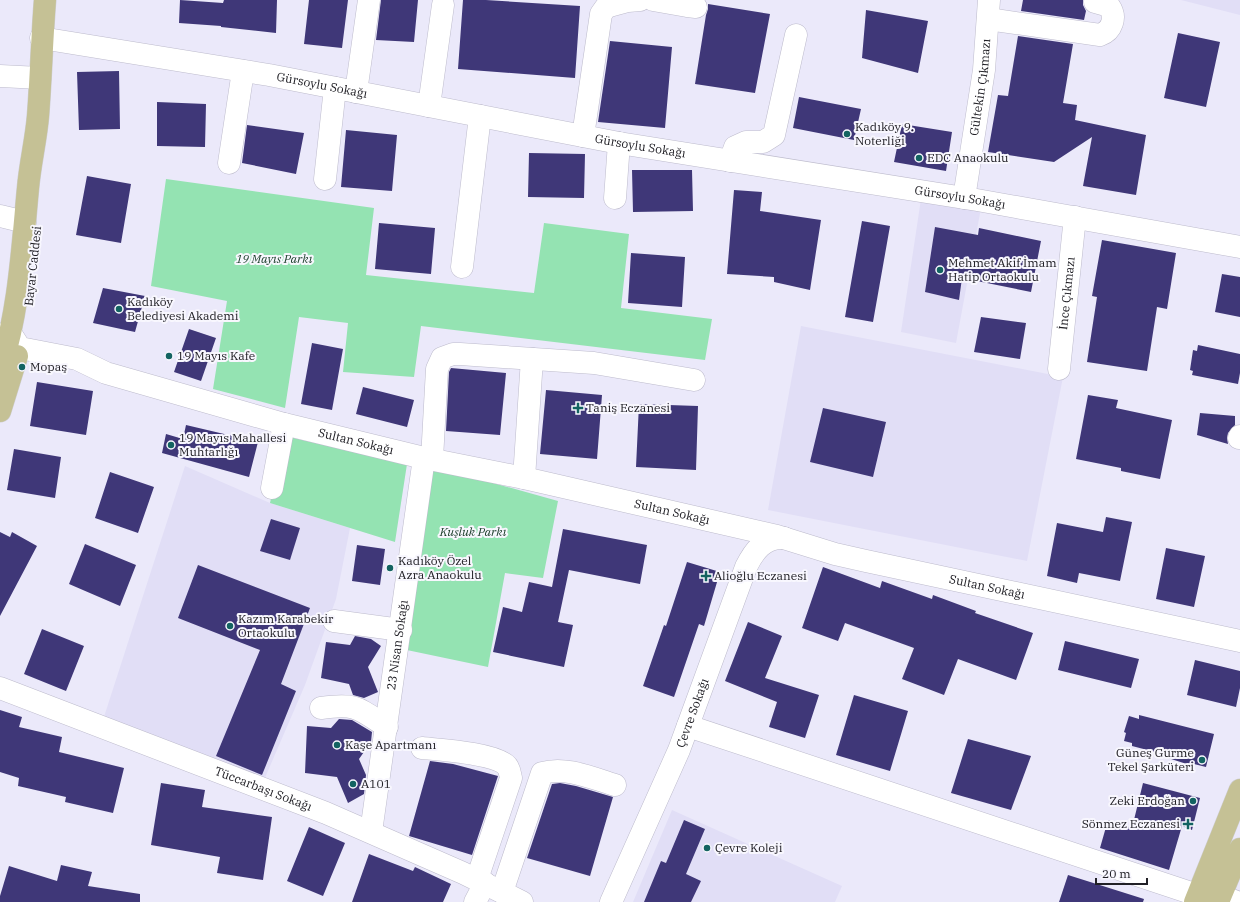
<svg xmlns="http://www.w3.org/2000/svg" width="1240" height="902" viewBox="0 0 1240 902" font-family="'IBM Plex Serif',serif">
<rect width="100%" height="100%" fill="#ebe9fa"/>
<path fill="#e1def6" d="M1181,0H1240V15Z
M921,199L981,208L956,343L901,332Z
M801,326L1063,377L1027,561L768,510Z
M185,466L270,503L350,528L336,599L305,685L261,787L102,723Z
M672,810L842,886L835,902H633Z"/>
<path fill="#94e3b2" d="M166,179L374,208L366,275L534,293L544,223L629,234L621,308L712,319L705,360L421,326L414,377L343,372L348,323L299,317L285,408L213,389L227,301L151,286Z
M285,436L407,464L395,542L270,503Z
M432,466L558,501L543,578L505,573L488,667L402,649Z"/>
<path fill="#3f3778" d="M180,0L223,3L224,0H277L276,33L221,27V26L179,23Z
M309,0H348L342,48L304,44Z
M381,0H418L414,42L376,40Z
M463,0H486L580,6L575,78L458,69Z
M1023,0H1083V5L1086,11L1084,20L1021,11Z
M708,4L770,14L755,93L695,84L706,15L708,9Z
M866,10L928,21L918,73L862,58Z
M1178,33L1220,42L1206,107L1164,98Z
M1018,36L1073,44L1063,103L1077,105L1075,120L1146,135L1136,195L1083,186L1092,137L1054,162L988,152L998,95L1008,96Z
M610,41L672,47L665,128L598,122Z
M119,71L120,129L79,130L77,72Z
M799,97L861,109L854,140L793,128Z
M157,102L206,104L205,147L157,146Z
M902,124L952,132L946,171L894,162Z
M247,125L304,133L296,174L242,163Z
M346,130L397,135L392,191L341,187Z
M529,153L585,154L584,198L528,197Z
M632,170H692L693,211L633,212Z
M87,176L131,184L121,243L76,235Z
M734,190L762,192L760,211L821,220L810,290L774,282V277L727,274Z
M862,221L890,226L873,322L845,317Z
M379,223L435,228L431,274L375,269Z
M935,227L978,235L979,228L1041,241L1031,292L962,278L959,300L925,292Z
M1102,240L1176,253L1167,309L1157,307L1147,371L1087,362L1097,297L1092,296Z
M631,253L685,257L682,307L628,303Z
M1222,274L1240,277V317L1215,312Z
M103,288L145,296L135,332L93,323Z
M981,317L1026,323L1020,359L974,352Z
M189,329L216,338L201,381L174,372Z
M312,343L343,349L332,410L301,404Z
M1198,345L1240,354V373L1238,384L1192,375L1193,371L1190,370L1193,350L1197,351Z
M451,368L506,373L500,435L446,431L449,372Z
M37,382L93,391L86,435L30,426Z
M363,387L414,400L407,427L356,414Z
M546,390L602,395L597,459L540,454Z
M1088,395L1118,400L1116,408L1172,420L1160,479L1121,471V468L1076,459Z
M639,404L698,406L696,470L636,467Z
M823,408L886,422L873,477L810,462Z
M1200,413L1235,416V425L1228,433L1227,438L1228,444L1197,435Z
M186,425L258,442L249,477L162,453L166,434L183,439Z
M14,449L61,457L55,498L7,490Z
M110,472L154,487L138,533L95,518Z
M1106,517L1132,522L1120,581L1079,573L1077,583L1047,576L1057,523L1103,532Z
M271,519L300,528L290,560L260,551Z
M563,529L647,545L640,584L569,570L558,622L573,625L564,667L493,652L503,607L522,612L529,582L552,587Z
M0,532L10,537L12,532L37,546L0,616Z
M85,544L136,565L120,606L69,584Z
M357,545L385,549L380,585L352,581Z
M1166,548L1205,556L1194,607L1156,599Z
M687,562L720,572L704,626L699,624L674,697L643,686L664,625L666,626Z
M198,565L310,608L281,684L296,691L262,775L216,756L260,650L178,618Z
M823,567L880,588L882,581L932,599L933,595L976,611L975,613L1033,633L1016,680L958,659L944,695L902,679L914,648L845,623L838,641L802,628Z
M748,622L782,636L765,678L819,695L805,738L769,727L777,702L725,681Z
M42,629L84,646L66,691L24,674Z
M355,636L371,639L381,646L368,667L378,692L364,698L353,695L349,684L321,678L326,642L350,645Z
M1065,641L1139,659L1131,688L1058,670Z
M1195,660L1240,671V688L1236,707L1187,695Z
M854,695L908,711L890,771L836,755Z
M0,710L22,717L19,727L62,737L59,752L124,768L113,813L65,802L66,797L18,786L19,778L0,772Z
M1139,715L1214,734L1206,767L1194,764L1193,766L1168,758V757L1159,755V753L1132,746V743L1124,741L1126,733L1124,732L1129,716L1139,719Z
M339,719L352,720L372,732L371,742L359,759L366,775L364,794L348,803L337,777L305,773L307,726L331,728Z
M968,739L1031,756L1011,810L951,793Z
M430,761L453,764L498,776L472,855L409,836Z
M161,783L205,790L202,807L272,817L263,880L217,873L220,857L151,845Z
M560,783L576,786L613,797L590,876L527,858L552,784Z
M1143,783L1200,798L1192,830L1182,826L1169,870L1100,848L1108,820L1132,828Z
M684,820L705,829L686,874L701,881L691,902H644L661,861L666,863Z
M309,827L345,843L323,896L287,881Z
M369,854L413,871L415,867L451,884L443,902H352Z
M61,865L92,872L88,886L140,894V902H0V896L9,866L57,881Z
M1068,875L1144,899L1143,902H1059Z"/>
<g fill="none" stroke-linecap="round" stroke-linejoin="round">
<g stroke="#bdbbcc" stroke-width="23">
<g id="minor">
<path d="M653,0L687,6L696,7"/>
<path d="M988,19L1100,35C1112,31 1117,17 1109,6L1095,2"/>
<path id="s1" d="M41,38L269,75L619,143L977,200L1240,247"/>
<path d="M0,76L40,78"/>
<path d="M356,92L369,0"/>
<path d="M429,106L443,5"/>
<path d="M583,136L601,14L606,7L628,1L640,0"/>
<path d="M730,161L735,147L746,142H763L774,135L796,35"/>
<path d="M229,163L243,71"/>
<path d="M325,179L335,88"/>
<path d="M615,198L619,143"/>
<path id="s2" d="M964,198L984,70L989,0"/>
<path d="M0,216L25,222"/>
<path d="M462,267L480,116"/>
<path id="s3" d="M3,334H11L20,348L77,359L106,373L284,424L424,458L524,478L777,536L835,554L866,561L1240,641"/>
<path id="s4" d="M1059,369L1075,217"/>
<path d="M1239,438L1240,436"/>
<path d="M432,459L437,369L442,358L453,354H460L594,363L694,380"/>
<path d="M524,478L532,359"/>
<path d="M272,488L284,424"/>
<path d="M334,621L401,630"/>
<path id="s5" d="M0,688L326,813L463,873L522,902"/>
<path d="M321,708C357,703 358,708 387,727"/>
<path d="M688,726L1197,895"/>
<path d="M422,748C441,750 495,753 507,766C510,770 510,774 511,778L477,879"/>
<path id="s6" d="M371,832L424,458"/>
<path d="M502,892L542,773C566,766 592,778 615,785"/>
<path d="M1221,896L1237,902"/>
<path d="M475,902L485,883"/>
<path id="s7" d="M611,902L679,750L746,567C754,551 764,537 784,538"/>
</g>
</g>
<g stroke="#cececf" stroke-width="23">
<path id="major" d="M0,371C19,311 22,251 28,188C30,164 36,140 38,116C41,77 42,38 45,0
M0,411L17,356
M1195,902L1240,790
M1218,902L1240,849"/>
</g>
<use href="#minor" stroke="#fff" stroke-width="22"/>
<use href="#major" stroke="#c5c195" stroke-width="22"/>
</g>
<g fill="#136361" stroke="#f8f7fe" stroke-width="1.5">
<circle cx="847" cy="134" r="4"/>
<circle cx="919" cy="158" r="4"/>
<circle cx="940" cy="270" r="4"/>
<circle cx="119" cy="309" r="4"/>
<circle cx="169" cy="356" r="4"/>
<circle cx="22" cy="367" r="4"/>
<path d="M576 402h4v4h4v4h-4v4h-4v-4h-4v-4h4z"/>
<circle cx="171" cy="445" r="4"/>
<circle cx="390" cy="568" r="4"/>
<path d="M704 570h4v4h4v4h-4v4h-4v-4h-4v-4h4z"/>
<circle cx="230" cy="626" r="4"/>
<circle cx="337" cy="745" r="4"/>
<circle cx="1202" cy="760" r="4"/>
<circle cx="353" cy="784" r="4"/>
<circle cx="1193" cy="801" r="4"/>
<path d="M1186 818h4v4h4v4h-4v4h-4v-4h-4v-4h4z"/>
<circle cx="707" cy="848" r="4"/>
</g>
<g text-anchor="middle" stroke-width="4" stroke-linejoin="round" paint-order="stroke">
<g font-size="12" fill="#212026" stroke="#f8f7fe">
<text dy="4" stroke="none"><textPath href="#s1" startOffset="285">Gürsoylu Sokağı</textPath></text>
<text dy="4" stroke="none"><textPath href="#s2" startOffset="112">Gültekin Çıkmazı</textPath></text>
<text dy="4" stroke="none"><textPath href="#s1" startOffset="609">Gürsoylu Sokağı</textPath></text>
<text dy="4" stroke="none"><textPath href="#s1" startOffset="933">Gürsoylu Sokağı</textPath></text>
<text transform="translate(33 266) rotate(-84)" y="4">Bayar Caddesi</text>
<text dy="4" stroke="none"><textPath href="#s4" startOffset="76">İnce Çıkmazı</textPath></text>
<text dy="4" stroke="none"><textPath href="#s3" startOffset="374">Sultan Sokağı</textPath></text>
<text dy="4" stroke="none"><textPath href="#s3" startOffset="698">Sultan Sokağı</textPath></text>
<text dy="4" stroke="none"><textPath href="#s3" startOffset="1022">Sultan Sokağı</textPath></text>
<text dy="4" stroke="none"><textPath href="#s6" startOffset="189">23 Nisan Sokağı</textPath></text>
<text dy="4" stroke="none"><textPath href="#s7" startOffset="206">Çevre Sokağı</textPath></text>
<text dy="4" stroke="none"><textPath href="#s5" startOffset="282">Tüccarbaşı Sokağı</textPath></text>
</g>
<g font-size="12" fill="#212026" stroke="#f8f7fe" text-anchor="start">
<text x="855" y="131">Kadıköy 9.<tspan x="855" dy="14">Noterliği</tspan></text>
<text x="927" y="162">EDC Anaokulu</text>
<text x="948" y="267">Mehmet Akif İmam<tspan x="948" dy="14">Hatip Ortaokulu</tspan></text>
<text x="127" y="306">Kadıköy<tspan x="127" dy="14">Belediyesi Akademi</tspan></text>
<text x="177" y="360">19 Mayıs Kafe</text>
<text x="30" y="371">Mopaş</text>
<text x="586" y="412">Taniş Eczanesi</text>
<text x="179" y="442">19 Mayıs Mahallesi<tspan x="179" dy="14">Muhtarlığı</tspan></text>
<text x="398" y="565">Kadıköy Özel<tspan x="398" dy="14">Azra Anaokulu</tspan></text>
<text x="714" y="580">Alioğlu Eczanesi</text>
<text x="238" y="623">Kazım Karabekir<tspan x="238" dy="14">Ortaokulu</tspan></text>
<text x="345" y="749">Kaşe Apartmanı</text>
<text x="1194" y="757" text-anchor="end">Güneş Gurme<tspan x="1194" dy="14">Tekel Şarküteri</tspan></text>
<text x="361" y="788">A101</text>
<text x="1185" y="805" text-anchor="end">Zeki Erdoğan</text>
<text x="1180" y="828" text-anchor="end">Sönmez Eczanesi</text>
<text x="715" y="852">Çevre Koleji</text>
</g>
<g font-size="12" font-style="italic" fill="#183b27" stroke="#f8f7fe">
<text x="274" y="263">19 Mayıs Parkı</text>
<text x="473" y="536">Kuşluk Parkı</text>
</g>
</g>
<path d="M1096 878v6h51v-6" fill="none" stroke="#212026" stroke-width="2"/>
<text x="1102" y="878" font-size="12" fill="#212026" stroke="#f8f7fe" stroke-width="3" paint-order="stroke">20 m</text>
</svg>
